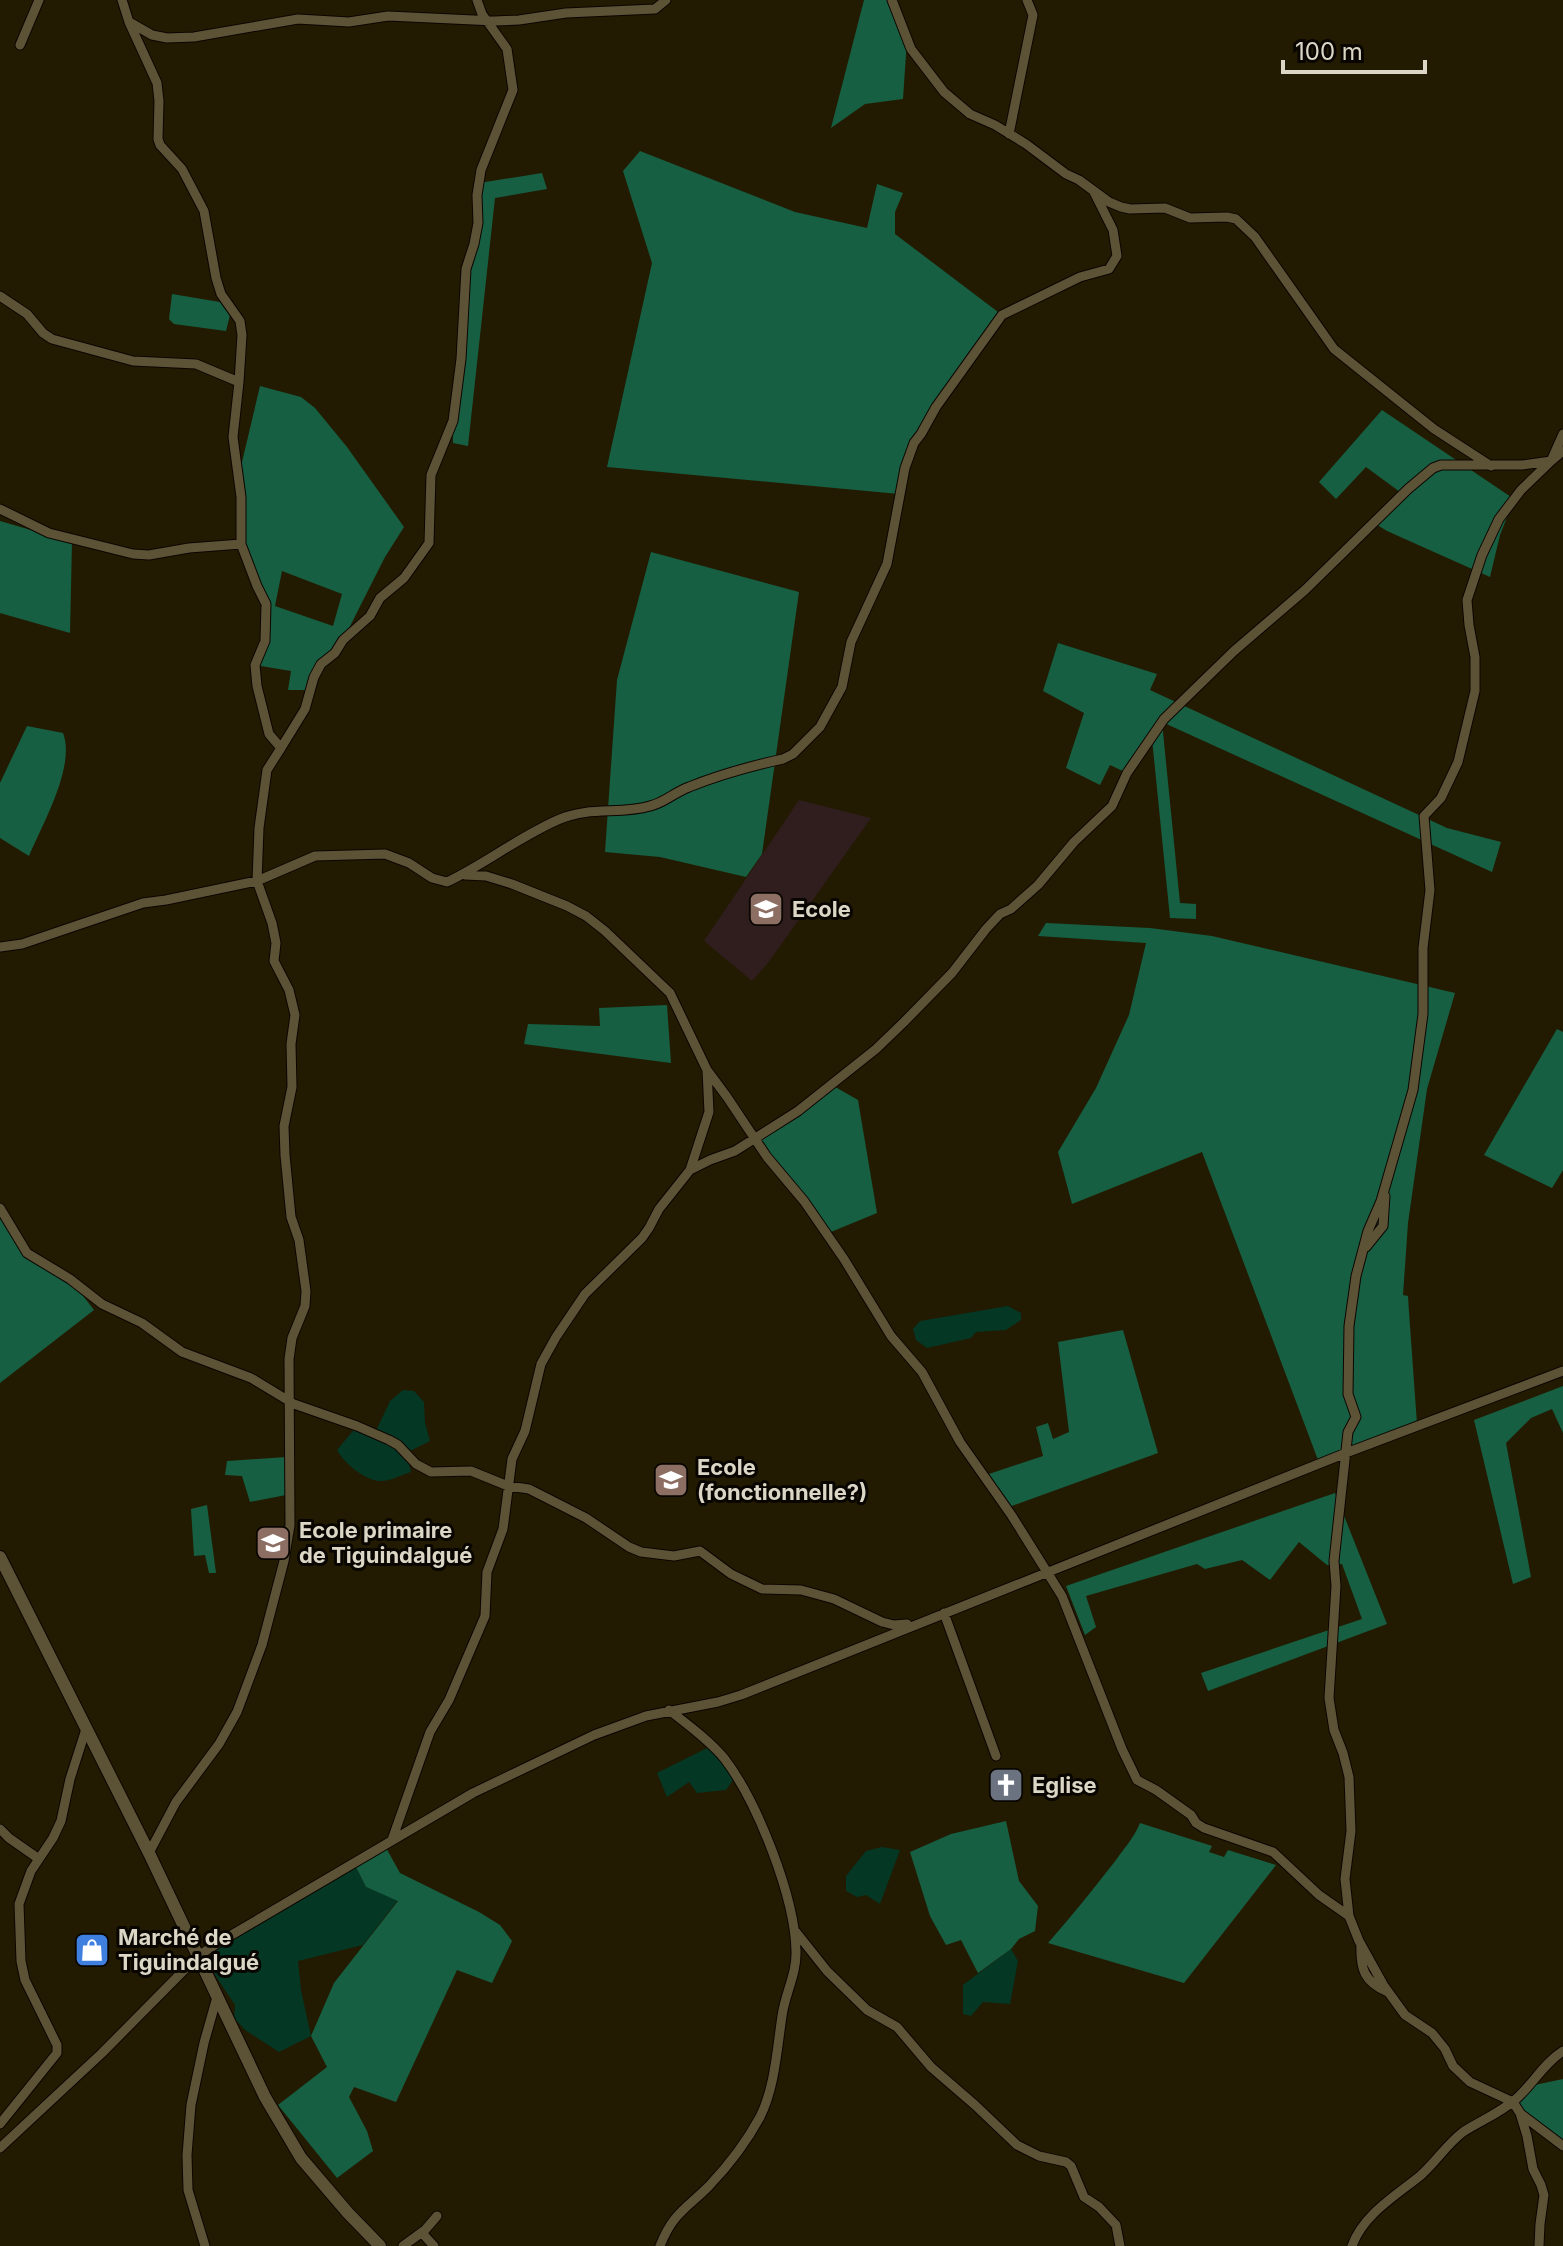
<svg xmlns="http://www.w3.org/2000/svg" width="1563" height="2246" viewBox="0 0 1563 2246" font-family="Inter,sans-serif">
<rect width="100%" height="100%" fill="#231b01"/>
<path fill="#301d1e" d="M799,800L871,818L768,963L752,981L704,941Z"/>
<path fill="#043724" d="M1008,1306L1021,1313V1320L1006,1330L976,1332L971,1338L927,1348L916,1340L913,1329L920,1321Z
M403,1390L414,1391L424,1402L425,1423L430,1441L406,1453L411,1472C401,1475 389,1482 379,1481C363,1479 344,1463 337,1450L357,1426L375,1433L390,1401Z
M711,1746L735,1777L726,1790L697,1793L689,1782L667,1797L657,1773Z
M882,1847L900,1850L880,1904L866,1895L857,1897L846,1891V1876L866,1851Z
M354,1863L366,1887L398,1900L363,1945L298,1961L301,1990L311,2036L279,2052L245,2030L234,2018L235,2005L209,1966L218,1943Z
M1011,1949L1018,1961L1010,2004L983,2002L971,2016L963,2014V1985Z"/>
<path fill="#165f42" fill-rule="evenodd" d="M864,0H892L907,39L903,99L865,104L831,128Z
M640,151L795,212L867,228L877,184L903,193L895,212V234L1002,315L921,434L899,494L607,467L652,263L623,171Z
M542,173L547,189L495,198L468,446L453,443V421L466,269L474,244L479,183Z
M172,294L220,302L230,315L226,331L174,324L169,319Z
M260,386L301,397L315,408L347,447L404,527L385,557L343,640L321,664L312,690H288L291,671L255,665L265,641L266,604L242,549L238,479ZM282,571L342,594L333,626L275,606Z
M1382,410L1514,499L1500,535L1490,577L1387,531L1371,521L1400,492L1366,467L1336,499L1319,482Z
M0,521L72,542L70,633L0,613Z
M651,552L799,592L762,854L746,877L660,857L605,852L617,680Z
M1058,643L1157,674L1150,690L1447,828L1501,842L1492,872L1162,722L1180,903L1196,904V919L1170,918L1152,739L1127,773L1110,765L1100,785L1066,768L1084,713L1043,691Z
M27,726L63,733C76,766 42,825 29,856L0,838V783Z
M1046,923L1150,928L1212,936L1455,993L1427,1089L1408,1223L1403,1295L1408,1296L1409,1312L1417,1424L1318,1460L1202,1152L1072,1204L1058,1152L1096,1088L1129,1015L1146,943L1038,936Z
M667,1005L671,1063L524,1044L528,1024L600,1026L599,1008Z
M1557,1029L1563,1032V1170L1552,1188L1484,1155Z
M830,1084L858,1100L877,1213L826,1234L754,1138Z
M0,1208L27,1253L70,1279L94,1310L0,1383Z
M1123,1330L1158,1453L1006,1508L983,1476L1043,1456L1036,1427L1048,1423L1053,1439L1069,1432L1058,1342Z
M1563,1386V1433L1552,1409L1531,1418L1506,1443L1531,1577L1513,1584L1474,1420Z
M286,1457V1495L250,1502L242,1476L225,1475L227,1461Z
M1335,1493L1387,1624L1208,1691L1201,1673L1362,1619L1342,1564L1327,1565L1299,1542L1270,1580L1242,1560L1205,1569L1197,1564L1086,1596L1096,1627L1085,1635L1066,1586Z
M207,1505L216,1573H209L205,1555L194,1556L191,1509Z
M1006,1821L1019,1881L1038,1906L1035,1931L1019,1939L1011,1949L978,1973L961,1940L946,1945L930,1916L910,1852L951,1834Z
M1140,1823L1209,1845L1212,1846L1209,1852L1224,1857L1228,1850L1276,1865L1184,1983L1048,1943C1072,1916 1094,1888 1116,1860C1125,1847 1134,1838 1140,1823Z
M385,1846L400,1873L479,1912L500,1925L512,1941L492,1983L457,1970L396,2102L354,2087L349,2097L367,2131L373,2151L337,2178L278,2105L327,2067L311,2036L334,1983L398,1901L366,1887L354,1863Z
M1563,2079V2146L1513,2102L1530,2086Z"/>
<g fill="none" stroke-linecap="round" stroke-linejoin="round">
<g stroke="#0d0500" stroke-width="11">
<path id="minor" d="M122,0L129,22L157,83L159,101L158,139L160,145L182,169L204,211L216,278L221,294L240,321L242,335L239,382L233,437L241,497V544L257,586L266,604L265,641L255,665L257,686L269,734L281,748L267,770L259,828L257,881L272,923L276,943L274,961L289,990L295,1015L291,1044L292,1087L284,1126L285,1155L291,1217L299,1240L306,1291L305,1306L292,1338L289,1359L290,1525L284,1561L262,1645L237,1712L219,1744L176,1802L149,1853
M892,0L911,49L944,92L970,114L995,125L1026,144L1066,174L1079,180L1109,202L1121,207L1130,209L1165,208L1190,218L1227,217L1236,219L1255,237L1334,349L1434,429L1491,466
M131,23L152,35L167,38L194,37L298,19L349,22L388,16L495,21L519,20L566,13L655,9L666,0
M20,45L39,0
M1009,134L1033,15L1027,0
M0,296L27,314L43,333L52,339L133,361L196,364L239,382
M0,509L49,533L133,554L149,555L189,548L241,544
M281,748L305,709L314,677L321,664L335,653L343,640L370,616L380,598L404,578L429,543L431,475L453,421L461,359L466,269L474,244L478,223L477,195L481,170L513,90L507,49L482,14L477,0
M465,875L486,876L512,884L567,906L586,916L605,931L670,993L707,1070L709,1112L690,1170
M0,947L22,944L143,903L166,900L257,881L315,856L385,854L409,863L432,878L447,882C485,864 520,836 560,819C591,806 620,815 650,806C664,803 675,792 689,787C719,775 751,766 783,759L793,754L820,727L842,687L851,642L887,564L905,468L914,443L921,434L936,407L1002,315L1080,277L1109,269L1117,256L1113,230L1093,190
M707,1070L727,1097L767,1157L804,1201L844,1259L891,1336L922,1372L960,1442L1012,1516L1062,1596L1122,1749L1137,1780L1156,1790L1191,1815L1196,1823L1204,1828L1273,1852L1319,1895L1349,1916
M0,1208L27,1253L70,1279L102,1304L142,1323L182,1352L251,1378L294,1404L357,1426L389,1440L398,1445L416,1464L431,1472L471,1471L508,1486L529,1489L586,1518L629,1547L641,1552L674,1556L700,1551L731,1574L762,1589L801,1590L834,1599L882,1622L894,1625L907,1624
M1366,1247L1383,1226L1385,1196
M944,1613L996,1756
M0,1829L9,1838L39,1859
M392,1840L430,1732L449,1700L485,1616L487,1572L503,1529L512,1459L525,1431L541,1364L556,1337L585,1294L642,1238L649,1228L659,1209L690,1170L710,1160L735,1151L798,1111L876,1049L904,1022L952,973L986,929L1000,914L1011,909L1038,885L1074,842L1112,806L1127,773L1164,719L1234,651L1305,590L1408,489L1433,468L1441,465H1522L1551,461L1563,451
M796,1932L827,1971L867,2010L897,2027L931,2067L975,2105L1017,2145L1039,2156L1066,2162L1071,2166L1084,2197L1099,2207L1116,2225L1120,2246
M1361,1944C1360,1969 1364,1982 1388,1992
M1521,2114L1563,2146
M0,2124L57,2053V2045L25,1980L21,1961L19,1904L31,1871L53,1838L61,1821L70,1779L86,1729
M0,2148L102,2053L198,1956L218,1943L473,1793L594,1735L646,1716L718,1702L741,1695L1346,1453L1563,1371
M422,2233L434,2246
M205,2246L188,2190L187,2155L191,2105L204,2043L217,1997
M403,2246L425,2230L437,2216
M660,2246C673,2213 686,2209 709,2186C728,2166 747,2141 760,2117C775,2087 777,2049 782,2016C785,1994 797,1973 796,1951C795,1897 757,1801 724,1758C709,1740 687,1724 669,1710
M1352,2246C1363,2215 1395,2196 1420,2176C1435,2163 1447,2144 1463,2132C1480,2121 1500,2113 1516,2099C1533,2084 1544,2063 1563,2051
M1539,2246L1540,2224L1544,2195L1541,2185L1533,2169L1527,2136L1520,2113L1513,2102L1470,2082L1453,2066L1445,2049L1432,2033L1405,2015L1384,1986L1359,1941L1349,1916L1345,1879L1351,1831L1349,1777L1343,1753L1334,1730L1329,1698L1336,1586L1334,1561L1348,1432L1356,1417L1348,1394L1349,1326L1356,1276L1368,1231L1381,1201L1413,1090L1423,1014V948L1430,890L1424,816L1441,798L1458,762L1475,691V657L1469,625L1467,600L1482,555L1499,519L1521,490L1551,461L1563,434"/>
</g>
<g stroke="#0d0500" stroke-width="14">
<path id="tertiary" d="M0,1557L149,1853L265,2097L301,2158L348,2213L380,2246"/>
</g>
<use href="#minor" stroke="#5c5337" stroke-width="9"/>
<use href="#tertiary" stroke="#5c5337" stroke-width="12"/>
</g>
<defs>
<g id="school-square" transform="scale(1.8)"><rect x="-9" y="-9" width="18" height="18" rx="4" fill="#8d6e63" stroke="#090601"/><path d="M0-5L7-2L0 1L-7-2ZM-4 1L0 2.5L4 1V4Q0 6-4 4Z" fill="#fff"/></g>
<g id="church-square" transform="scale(1.8)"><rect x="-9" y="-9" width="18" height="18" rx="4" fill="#6b7280" stroke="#090601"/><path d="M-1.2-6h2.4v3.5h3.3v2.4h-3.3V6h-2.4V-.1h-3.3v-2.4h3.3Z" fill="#fff"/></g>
<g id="shop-square" transform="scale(1.8)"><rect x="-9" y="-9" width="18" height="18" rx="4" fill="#3f7fe0" stroke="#090601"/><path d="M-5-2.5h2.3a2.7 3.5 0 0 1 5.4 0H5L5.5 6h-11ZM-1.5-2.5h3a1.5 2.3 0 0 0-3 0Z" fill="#fff"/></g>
</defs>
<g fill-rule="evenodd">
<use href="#school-square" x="766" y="909"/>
<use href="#school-square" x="671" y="1480"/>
<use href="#school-square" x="273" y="1543"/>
<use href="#church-square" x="1006" y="1785"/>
<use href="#shop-square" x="92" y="1950"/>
</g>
<g text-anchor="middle" stroke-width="6" stroke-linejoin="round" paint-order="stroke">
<g font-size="22" font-weight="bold" fill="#dbd6c6" stroke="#090601" text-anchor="start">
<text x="792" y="917">Ecole</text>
<text x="697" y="1475">Ecole<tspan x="697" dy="25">(fonctionnelle?)</tspan></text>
<text x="299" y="1538">Ecole primaire<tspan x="299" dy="25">de Tiguindalgué</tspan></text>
<text x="1032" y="1793">Eglise</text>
<text x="118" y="1945">Marché de<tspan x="118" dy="25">Tiguindalgué</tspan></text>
</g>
</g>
<path d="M1283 60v12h142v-12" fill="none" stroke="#dbd6c6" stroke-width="4"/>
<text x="1295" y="60" font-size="24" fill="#dbd6c6" stroke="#090601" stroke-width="6" paint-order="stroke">100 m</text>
</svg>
